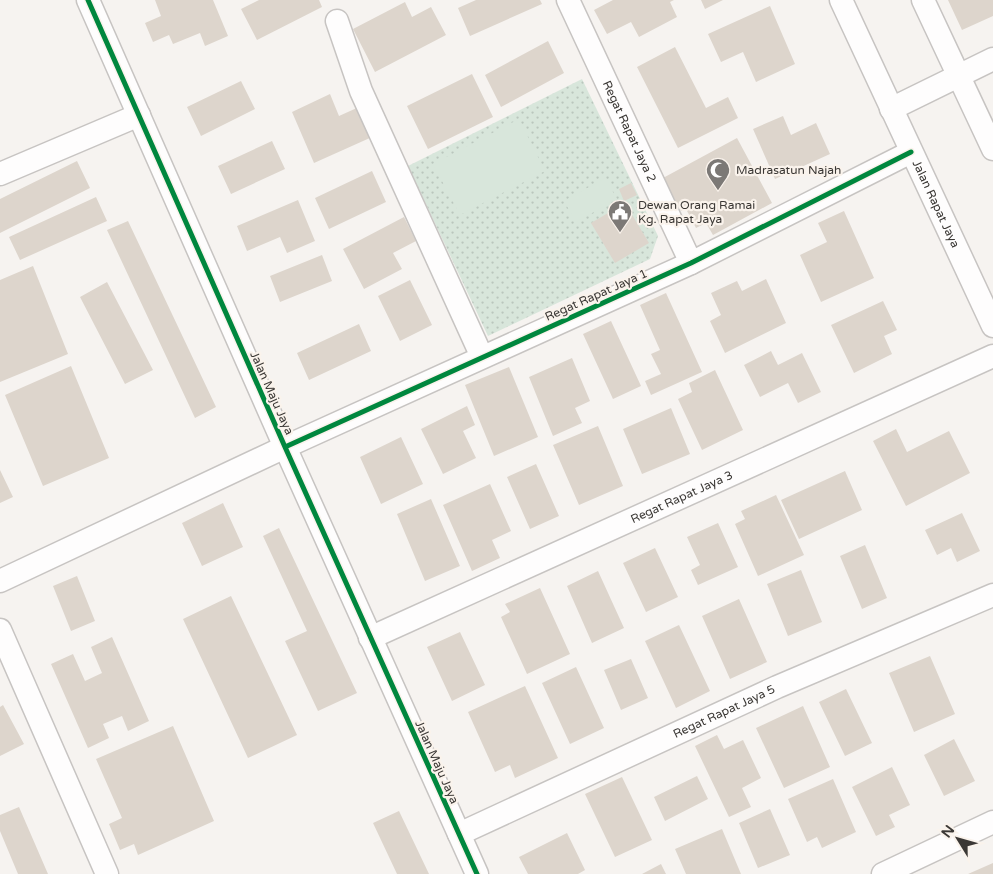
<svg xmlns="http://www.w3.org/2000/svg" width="993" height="874" viewBox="0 0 993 874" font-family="'Varela Round',sans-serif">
<defs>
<pattern id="park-dots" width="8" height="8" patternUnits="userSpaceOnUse" patternTransform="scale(1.25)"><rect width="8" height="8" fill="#d8e6db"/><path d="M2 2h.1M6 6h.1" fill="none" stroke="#bac6bd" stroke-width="1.8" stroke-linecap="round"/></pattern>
</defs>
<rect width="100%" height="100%" fill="#f6f3f0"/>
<path fill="url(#park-dots)" d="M582,79L658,236L650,259L488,336L408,166Z"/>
<path fill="#d8e6db" d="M519,119L545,171L460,215L433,164Z
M605,178L617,199L576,222L564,201Z"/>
<path fill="#ddd5cc" d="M155,0H213L228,36L205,46L200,33L173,44L169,35L153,42L145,23L161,16Z
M259,0H319L322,7L257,40L241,9Z
M476,0H540L542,4L470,36L458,8Z
M613,0H674L670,2L677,17L639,37L631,22L607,34L594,10Z
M701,0H723L705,9Z
M948,0H993V16L962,30Z
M405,2L412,17L431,7L446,35L375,72L353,29Z
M770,6L795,64L756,82L743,52L721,62L708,34Z
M548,41L564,73L501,107L485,75Z
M675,47L706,108L728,97L738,118L678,148L637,67Z
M472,74L493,117L428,149L407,106Z
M241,81L255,109L201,136L187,107Z
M330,94L339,116L359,107L372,137L314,163L292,112Z
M783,116L791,135L816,123L830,154L775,179L753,129Z
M737,138L772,203L713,235L706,223L696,228L686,209L681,211L663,178Z
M272,141L285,169L231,194L218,166Z
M77,161L90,188L0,233V199Z
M372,171L386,202L329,229L315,198Z
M631,183L637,195L624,201L619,189Z
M96,197L107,221L20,260L9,237Z
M298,200L315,241L287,253L280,237L247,251L237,226Z
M625,203L649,243L615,263L591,223Z
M844,211L874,278L821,302L800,255L827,242L818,223Z
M404,217L416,241L393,253L402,269L364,289L343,249Z
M128,221L216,407L195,418L107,230Z
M322,255L332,281L280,302L270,276Z
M33,266L68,354L0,382V280Z
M766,279L786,323L725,353L710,321L721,315L711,293L737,281L742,291Z
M410,280L432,325L400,341L378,296Z
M107,282L153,370L125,384L80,297Z
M666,293L702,372L651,395L645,381L661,374L651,354L660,350L640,305Z
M883,301L897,330L884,336L892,354L854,373L831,325Z
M611,321L641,386L613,399L583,334Z
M359,324L371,351L309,380L297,353Z
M771,351L778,365L802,353L821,392L798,403L788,383L760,397L744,365Z
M572,358L590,401L575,408L582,423L553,436L529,377Z
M71,366L109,458L43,486L5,395Z
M509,367L538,437L494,456L465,385Z
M715,370L743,430L702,450L678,399L692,392L689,383Z
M467,406L475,425L463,431L476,458L443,474L421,429Z
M671,408L690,454L642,474L623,429Z
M598,426L623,486L579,505L553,445Z
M896,429L907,452L949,431L970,473L906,506L873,441Z
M401,437L423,484L381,504L360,457Z
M536,464L559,516L530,529L507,477Z
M0,470L13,497L0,503Z
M845,471L862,510L799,539L781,500Z
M490,484L511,531L492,540L500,558L472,571L443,505Z
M776,495L804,555L758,576L735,524L745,519L741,511Z
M431,499L460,566L425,581L397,514Z
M223,503L243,547L202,566L182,523Z
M962,513L980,551L957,562L951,548L937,555L925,530Z
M718,523L738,567L698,585L691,570L700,565L687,537Z
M279,528L357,693L318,711L285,641L307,631L263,536Z
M865,545L887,598L862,609L840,556Z
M655,548L678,597L646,612L623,563Z
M801,570L822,622L788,636L767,584Z
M598,571L624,628L592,643L567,586Z
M77,576L95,621L71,631L53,586Z
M540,588L570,654L527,674L501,617L510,612L505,604Z
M231,596L297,735L248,758L183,619Z
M739,599L767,662L730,679L702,616Z
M679,625L710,691L676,708L645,641Z
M460,632L485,685L452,701L427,647Z
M112,637L149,721L128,731L122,716L103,724L109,738L88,748L51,664L73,654L85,681L102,673L91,647Z
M930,656L955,714L914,732L889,673Z
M631,659L648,698L621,710L604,670Z
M576,667L604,728L570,744L542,683Z
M525,686L558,758L515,778L510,765L495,772L468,712Z
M846,689L872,743L845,756L819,702Z
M3,705L24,744L0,756V707Z
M803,706L830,767L784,788L756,728Z
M173,726L214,821L138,855L134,844L120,850L109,824L122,818L96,759Z
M717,735L724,749L743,740L761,778L742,788L751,807L729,817L695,746Z
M954,739L975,781L944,796L924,755Z
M892,767L910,805L889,815L895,827L876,836L852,787Z
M697,776L708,799L665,821L654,797Z
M622,777L652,840L615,857L585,794Z
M833,779L856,832L822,848L817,837L807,842L788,799Z
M19,807L48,874H18L0,831V815Z
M770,809L790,855L758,868L739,823Z
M399,811L429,874H397L373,823Z
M722,829L741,874H686L675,849Z
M567,833L585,870L578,874H528L519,857Z
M993,863V874H968Z
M661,864L666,874H642Z"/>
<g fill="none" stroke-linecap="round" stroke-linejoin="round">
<g stroke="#c7c4c2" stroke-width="25">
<g id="minor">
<path d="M88,0L285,447L477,874"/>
<path id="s1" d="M568,0L691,263"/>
<path id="s2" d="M841,0L993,326"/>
<path d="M923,0L993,149"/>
<path d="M337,21L361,91L482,357"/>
<path d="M891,109L993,59"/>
<path d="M0,174L139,115"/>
<path d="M0,581L285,447L691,263L911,152"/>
<path d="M0,630L107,874"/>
<path id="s3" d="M370,638L993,356"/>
<path id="s4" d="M459,834L777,687L993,595"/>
<path d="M883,874L993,822"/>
</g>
</g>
<use href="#minor" stroke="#fefdfd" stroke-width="22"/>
<g stroke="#faf3ec" stroke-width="8">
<path id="cycleway" d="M88,0L285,447L477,874
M285,447L691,263L911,152"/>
</g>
<use href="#cycleway" stroke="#00873e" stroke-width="5"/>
</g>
<defs>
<g id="mosque-pin" transform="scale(1.25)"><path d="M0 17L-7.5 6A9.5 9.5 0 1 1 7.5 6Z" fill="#7c7976" stroke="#faf3ec"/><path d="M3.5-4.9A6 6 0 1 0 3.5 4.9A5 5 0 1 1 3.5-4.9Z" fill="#fff"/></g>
<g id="civic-pin" transform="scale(1.25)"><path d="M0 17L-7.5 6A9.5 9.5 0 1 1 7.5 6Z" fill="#7c7976" stroke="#faf3ec"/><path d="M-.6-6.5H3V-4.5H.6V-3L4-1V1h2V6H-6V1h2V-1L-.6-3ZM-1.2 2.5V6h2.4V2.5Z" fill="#fff"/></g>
</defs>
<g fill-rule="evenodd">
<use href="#mosque-pin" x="718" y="170"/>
<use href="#civic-pin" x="620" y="212"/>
</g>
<g text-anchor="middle" stroke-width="4.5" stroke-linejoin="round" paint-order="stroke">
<g font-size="12" fill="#3b3835" stroke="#faf3ec">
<text dy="4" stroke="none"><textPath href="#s1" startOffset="145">Regat Rapat Jaya 2</textPath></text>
<text dy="4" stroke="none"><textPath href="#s2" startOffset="225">Jalan Rapat Jaya</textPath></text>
<text transform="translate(596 295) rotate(-24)" y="4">Regat Rapat Jaya 1</text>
<text transform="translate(272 393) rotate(66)" y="4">Jalan Maju Jaya</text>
<text dy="4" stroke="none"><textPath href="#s3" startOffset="342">Regat Rapat Jaya 3</textPath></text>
<text dy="4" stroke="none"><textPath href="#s4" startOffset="292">Regat Rapat Jaya 5</textPath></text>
<text transform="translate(437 762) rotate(66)" y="4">Jalan Maju Jaya</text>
</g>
<g font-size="12" fill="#3b3835" stroke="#faf3ec" text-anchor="start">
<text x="736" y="174">Madrasatun Najah</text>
<text x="638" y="209">Dewan Orang Ramai<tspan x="638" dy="14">Kg. Rapat Jaya</tspan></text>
</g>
</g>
<g transform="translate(958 839) rotate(307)" stroke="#faf3ec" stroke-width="4" paint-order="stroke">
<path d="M0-4L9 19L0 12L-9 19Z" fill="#3b3835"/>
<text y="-8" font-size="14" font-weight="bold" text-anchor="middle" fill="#3b3835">N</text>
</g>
</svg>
